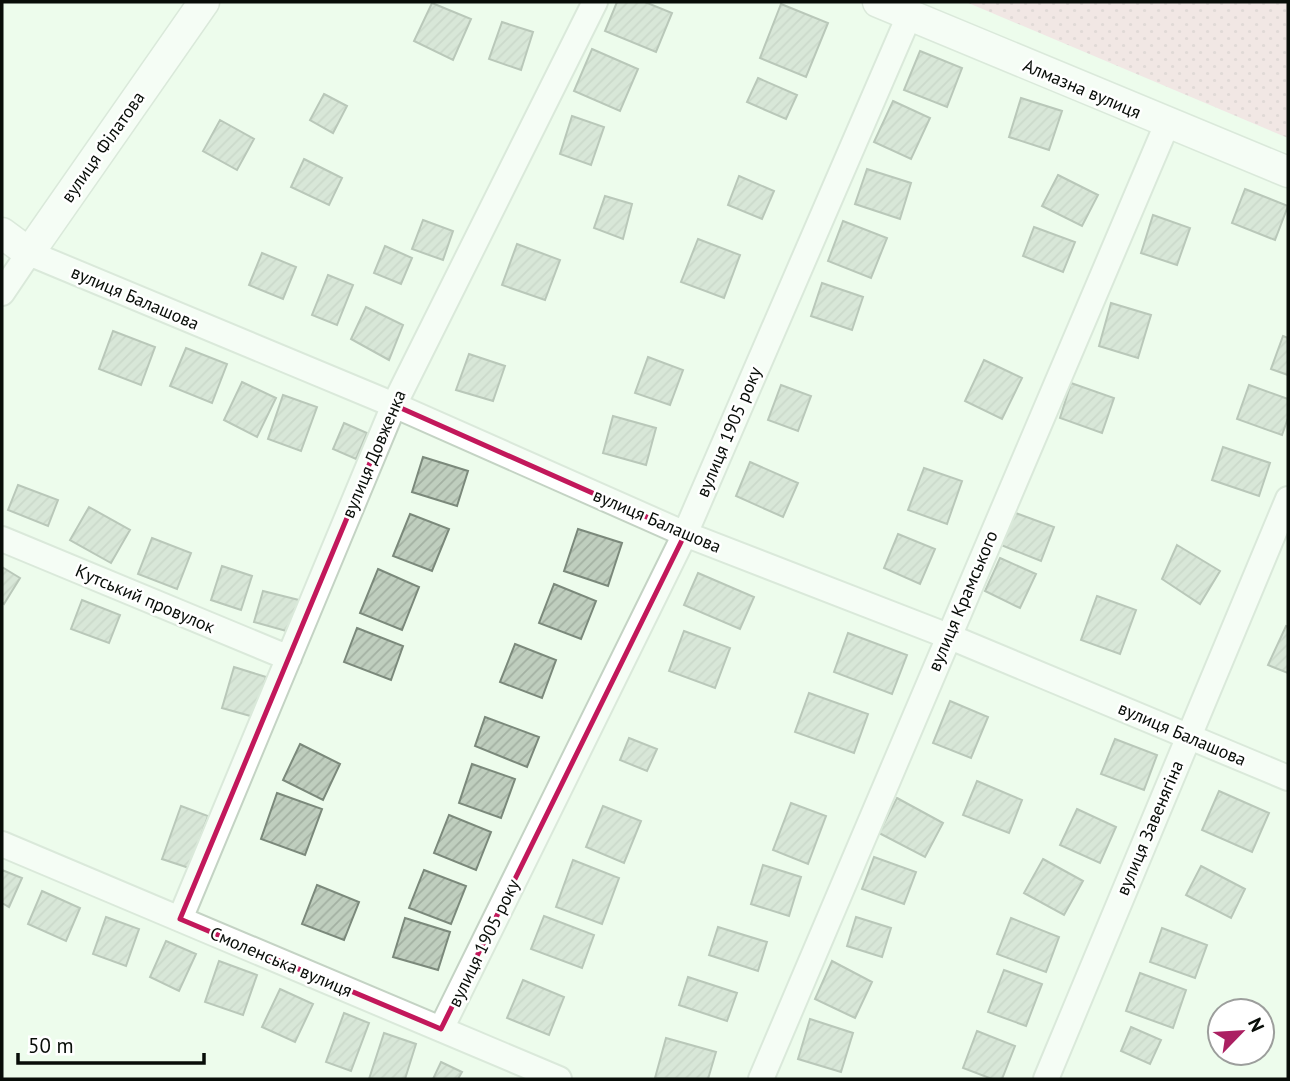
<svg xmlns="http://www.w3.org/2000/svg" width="1290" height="1081" viewBox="0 0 1290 1081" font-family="'PT Sans',sans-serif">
<defs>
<pattern id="grass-dots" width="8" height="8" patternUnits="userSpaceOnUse" patternTransform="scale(1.75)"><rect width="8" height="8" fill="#f5ceda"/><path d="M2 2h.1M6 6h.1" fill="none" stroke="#d1b0ba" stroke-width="1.8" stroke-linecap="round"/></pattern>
<pattern id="building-hatch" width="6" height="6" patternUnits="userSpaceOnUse" patternTransform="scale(1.75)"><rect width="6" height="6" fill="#bfcebe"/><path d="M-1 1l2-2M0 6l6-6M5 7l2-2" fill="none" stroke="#a3b0a2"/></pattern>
</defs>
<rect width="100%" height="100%" fill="#edfcec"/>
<path fill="url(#grass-dots)" d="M966,2H1288V138Z"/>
<path fill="url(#building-hatch)" stroke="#7b897b" stroke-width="2" d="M617,2H645L672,13L656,52L605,31Z
M432,3L471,19L453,60L414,41Z
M781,4L828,23L806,77L760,58Z
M502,22L533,32L521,70L489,59Z
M592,49L638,69L620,111L574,91Z
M920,51L962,68L947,107L904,90Z
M758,78L797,95L786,119L747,102Z
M324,94L347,106L333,133L310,120Z
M1021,98L1062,111L1049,150L1009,137Z
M893,101L930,118L911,159L874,142Z
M572,116L604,127L591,165L560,154Z
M220,120L254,139L237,170L203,151Z
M304,159L342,178L329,205L291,187Z
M867,169L911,183L900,219L855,204Z
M1058,175L1098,195L1082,226L1042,206Z
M739,176L774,191L762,219L728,205Z
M1245,189L1288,206L1275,240L1232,223Z
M605,196L632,204L623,239L594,228Z
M1153,215L1190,228L1177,265L1141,253Z
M423,220L453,231L443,260L412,249Z
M843,221L887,238L871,278L828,261Z
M1034,227L1075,242L1063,272L1023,256Z
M698,239L740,255L724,298L681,282Z
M517,244L560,260L545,300L502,285Z
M385,246L412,258L401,284L374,273Z
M262,253L296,267L283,299L249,285Z
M328,275L353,285L337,325L312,315Z
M822,283L863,297L852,330L811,316Z
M1111,303L1151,315L1138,358L1099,346Z
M366,307L403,325L389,360L351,339Z
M113,331L155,347L141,385L99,369Z
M1283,336L1288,338V375L1271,369Z
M186,348L227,364L212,403L170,386Z
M469,354L505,366L493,401L456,390Z
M648,357L683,370L670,405L635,393Z
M984,360L1022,378L1002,419L965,401Z
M242,382L276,398L257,437L224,420Z
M1071,383L1114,398L1102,433L1060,418Z
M781,385L811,396L798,431L768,420Z
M1249,385L1288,399V418L1282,435L1237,419Z
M283,395L317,407L301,451L268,439Z
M613,416L656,428L646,465L603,453Z
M344,423L367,433L356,459L333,449Z
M1223,447L1270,463L1259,496L1212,480Z
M423,457L468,471L457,506L412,492Z
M750,462L798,483L783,517L736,496Z
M924,468L962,481L947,524L908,510Z
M18,485L58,500L48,526L8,510Z
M89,507L130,530L111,563L70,540Z
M1013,512L1054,527L1041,561L1001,545Z
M410,514L449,529L432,571L393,556Z
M578,529L622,543L608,586L564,571Z
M898,534L935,549L920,584L884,568Z
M152,538L191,553L177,589L138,574Z
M1177,545L1220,571L1200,604L1162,579Z
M1000,558L1036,574L1020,608L985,591Z
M222,566L252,576L241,610L211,600Z
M2,567L20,578L4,604L2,602Z
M378,569L419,587L402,630L360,613Z
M698,573L754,597L740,629L684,605Z
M554,584L596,601L581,639L539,623Z
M263,591L299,600L290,632L254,622Z
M1097,596L1136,610L1120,654L1081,640Z
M82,600L120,615L109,643L71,629Z
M1286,626L1288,627V673L1268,665Z
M357,628L403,646L391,680L344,662Z
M684,631L730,648L715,688L669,671Z
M848,633L907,655L892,694L834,672Z
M515,644L556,660L542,698L500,682Z
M234,667L266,677L254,717L222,708Z
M809,693L868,714L854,753L795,732Z
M950,701L988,717L971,758L933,743Z
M485,717L539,737L527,767L475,746Z
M629,738L657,749L647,771L620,760Z
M1115,739L1157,755L1144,790L1101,774Z
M300,744L340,764L323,800L283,780Z
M472,764L515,779L501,818L459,803Z
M977,781L1022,800L1009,833L963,815Z
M1219,791L1269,813L1252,852L1202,830Z
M277,793L322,809L305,855L261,839Z
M897,798L943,823L925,857L879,833Z
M791,803L826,816L808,864L773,850Z
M181,806L208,816L189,868L162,859Z
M603,806L641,821L624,863L586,847Z
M1077,809L1116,827L1100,863L1060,845Z
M449,815L491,832L476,870L434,853Z
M874,857L916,872L904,904L862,889Z
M1043,859L1083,881L1064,915L1024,893Z
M573,860L619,878L602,924L556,907Z
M763,865L801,877L789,916L751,904Z
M1201,866L1245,889L1231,918L1186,895Z
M2,870L22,878L9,907L2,903Z
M424,870L466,886L451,924L409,908Z
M317,885L359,902L344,940L302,924Z
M42,891L80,908L66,941L28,924Z
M544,916L594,935L582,968L531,949Z
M106,917L139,929L126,966L93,954Z
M856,917L891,928L882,957L847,946Z
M405,918L450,932L438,970L393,957Z
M1011,918L1059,937L1046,972L997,954Z
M718,927L767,942L758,971L709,955Z
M1162,928L1207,945L1195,978L1150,962Z
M166,941L196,954L179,991L150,977Z
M219,961L257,975L243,1015L205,1002Z
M832,961L872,982L855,1018L815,999Z
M1004,970L1042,984L1026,1026L988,1012Z
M1140,973L1186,990L1173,1028L1126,1011Z
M688,977L737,993L727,1021L679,1005Z
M523,980L564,997L549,1035L507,1018Z
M280,989L313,1004L295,1042L262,1027Z
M344,1013L369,1023L351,1071L326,1062Z
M810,1019L853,1033L841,1072L798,1059Z
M1131,1027L1161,1040L1150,1064L1121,1051Z
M977,1031L1015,1046L1002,1079H992L963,1068Z
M384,1033L416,1044L405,1079H369Z
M666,1038L716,1052L708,1079L655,1078Z
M441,1062L462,1072L458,1079H433Z"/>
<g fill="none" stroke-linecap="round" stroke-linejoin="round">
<g stroke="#c4d3c4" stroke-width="28">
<path id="minor" d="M2,293L29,253L394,405L685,534L948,636L1288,778
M2,539L289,658
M2,844L559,1079
M180,919L394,405L595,2
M441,1029L685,534L909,16
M761,1079L1167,124
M1046,1079L1288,499"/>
</g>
<g stroke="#c4d3c4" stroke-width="33">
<path id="tertiary" d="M878,2L1288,172
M2,233L29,253L204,2"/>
</g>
<use href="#minor" stroke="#fff" stroke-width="24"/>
<use href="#tertiary" stroke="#fff" stroke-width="30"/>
</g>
<path d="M0 0H1290V1081H0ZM394,405L685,534L441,1029L180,919Z" fill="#edfcec" fill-opacity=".55" fill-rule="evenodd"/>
<path fill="none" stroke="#c2185b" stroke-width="5" stroke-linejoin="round" d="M394,405L685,534L441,1029L180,919Z"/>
<g text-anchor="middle" stroke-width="5" stroke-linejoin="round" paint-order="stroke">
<g font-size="18" fill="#080d08" stroke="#fff">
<text transform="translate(1082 89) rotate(23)" y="6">Алмазна вулиця</text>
<text transform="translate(103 147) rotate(-55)" y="6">вулиця Філатова</text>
<text transform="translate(135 298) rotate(23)" y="6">вулиця Балашова</text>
<text transform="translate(729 432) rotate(-67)" y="6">вулиця 1905 року</text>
<text transform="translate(374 454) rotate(-67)" y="6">вулиця Довженка</text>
<text transform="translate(657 521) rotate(23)" y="6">вулиця Балашова</text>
<text transform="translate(145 599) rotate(23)" y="6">Кутський провулок</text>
<text transform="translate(963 601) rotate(-67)" y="6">вулиця Крамського</text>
<text transform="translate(1182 734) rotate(23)" y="6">вулиця Балашова</text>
<text transform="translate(1150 828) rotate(-67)" y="6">вулиця Завенягіна</text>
<text transform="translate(484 943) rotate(-64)" y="6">вулиця 1905 року</text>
<text transform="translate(281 962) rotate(23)" y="6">Смоленська вулиця</text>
</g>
</g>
<rect width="1290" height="1081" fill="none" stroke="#080d08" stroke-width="7"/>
<g transform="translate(1241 1032) rotate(65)"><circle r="33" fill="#ffffff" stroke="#9c9e9c" stroke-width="2"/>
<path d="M0-5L12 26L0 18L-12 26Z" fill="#ab2062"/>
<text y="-10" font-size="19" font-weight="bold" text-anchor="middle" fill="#080d08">N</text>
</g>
<path d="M18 1053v10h186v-10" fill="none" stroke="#080d08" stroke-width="3.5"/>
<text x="28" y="1053" font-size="21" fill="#080d08" stroke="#ffffff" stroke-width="5" paint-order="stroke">50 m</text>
</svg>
